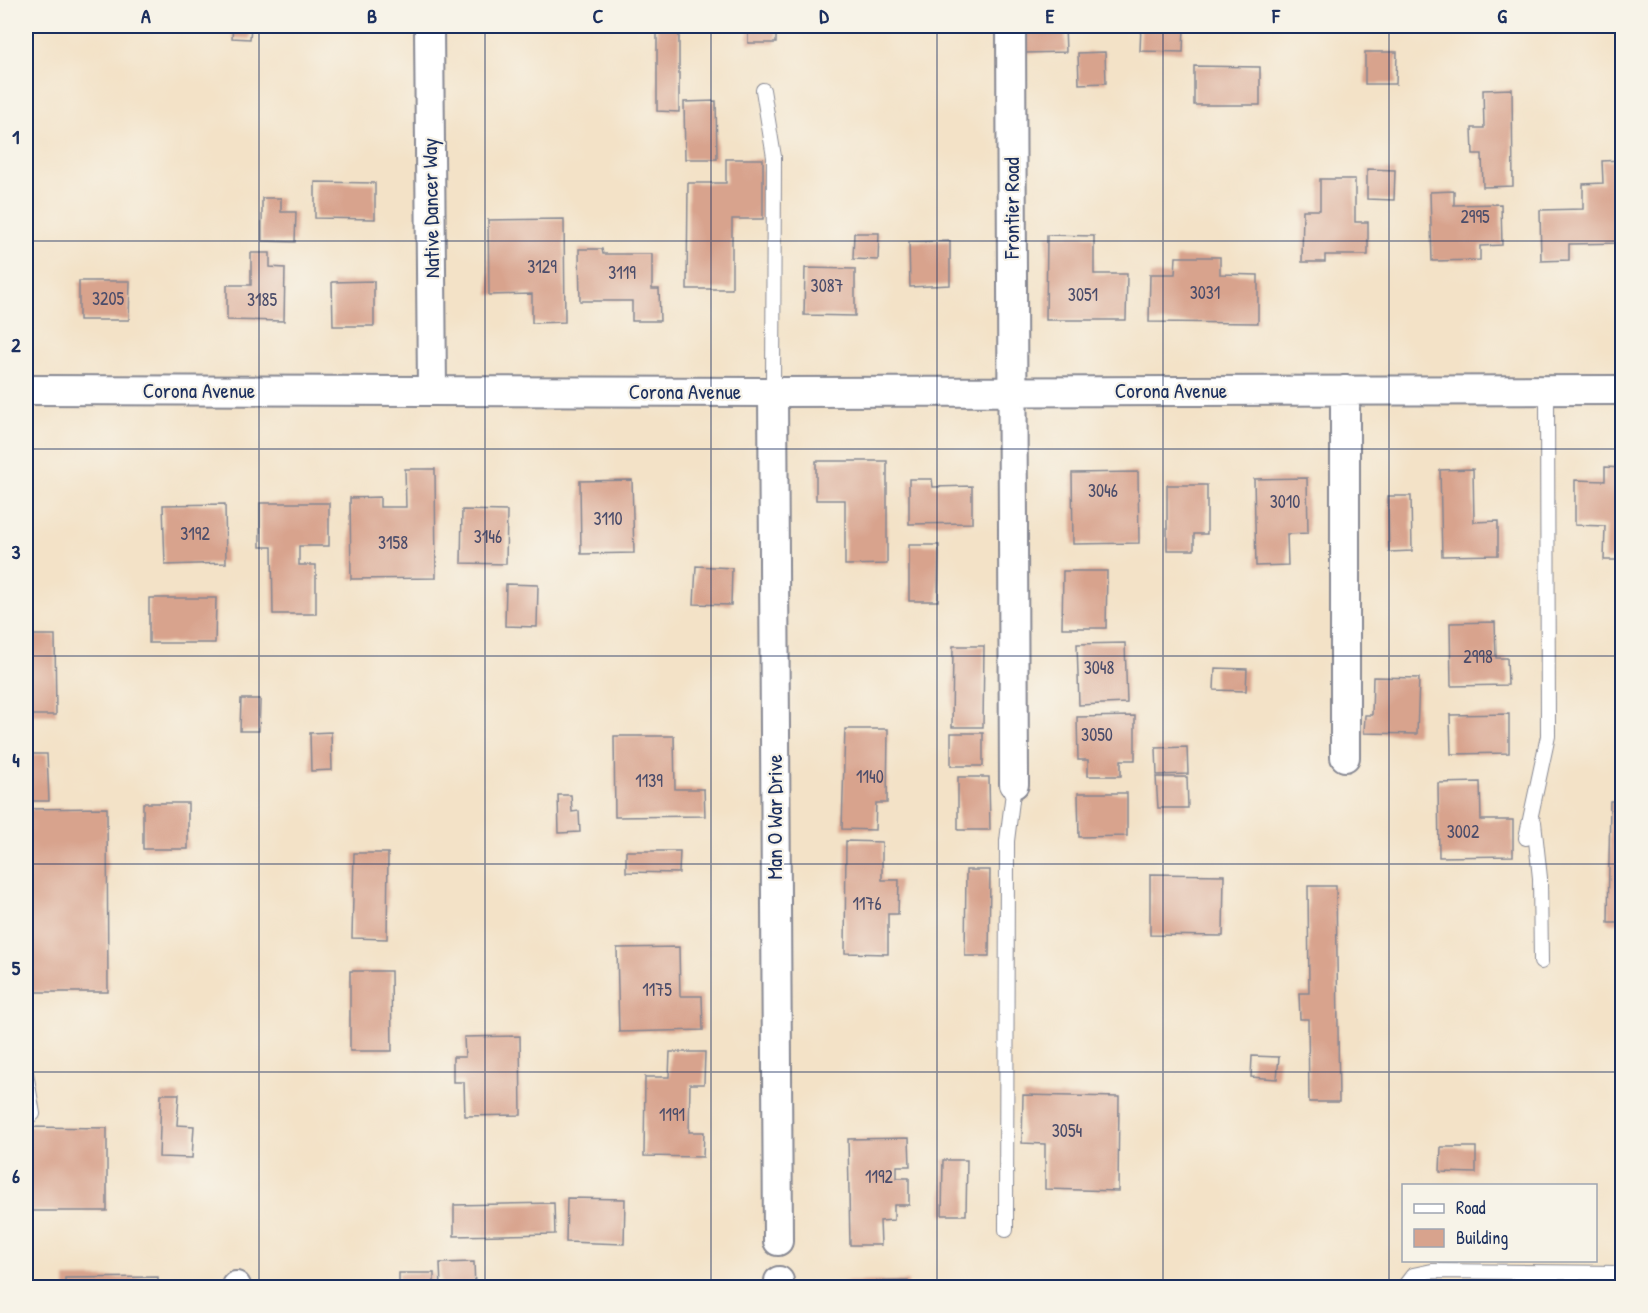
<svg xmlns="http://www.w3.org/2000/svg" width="1648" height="1313" viewBox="0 0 1648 1313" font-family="'Patrick Hand',sans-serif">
<rect width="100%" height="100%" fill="#f7f3e8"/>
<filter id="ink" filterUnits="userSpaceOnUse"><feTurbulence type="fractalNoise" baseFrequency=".0167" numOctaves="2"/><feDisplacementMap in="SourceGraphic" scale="12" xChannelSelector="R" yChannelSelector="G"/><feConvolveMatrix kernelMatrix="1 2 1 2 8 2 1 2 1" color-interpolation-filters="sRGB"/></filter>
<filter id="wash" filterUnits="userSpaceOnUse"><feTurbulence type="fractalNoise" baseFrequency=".008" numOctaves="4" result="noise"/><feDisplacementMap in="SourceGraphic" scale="24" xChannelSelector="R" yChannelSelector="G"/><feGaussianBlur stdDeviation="1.35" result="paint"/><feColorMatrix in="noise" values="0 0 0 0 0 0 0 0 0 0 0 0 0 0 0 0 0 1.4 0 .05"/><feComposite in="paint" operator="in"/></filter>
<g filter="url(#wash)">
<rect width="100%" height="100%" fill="#f3e2c7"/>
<g id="blocks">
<path fill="#d8a38d" d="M233,26H251L250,39L232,38Z
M657,26H679V112L657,111Z
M748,26H776V43H748Z
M1024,26H1065L1066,52L1024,53Z
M1141,26H1184L1183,52L1140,51Z
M1105,52L1106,83L1079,84L1078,53Z
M1365,52H1397L1396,84H1365Z
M1194,66L1260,67V105H1194Z
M1512,89L1513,186L1483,187L1482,154H1473L1472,128H1484L1483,90Z
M716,101L717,159H685L684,102Z
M726,159H763V219H732V289H687L688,183H726Z
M1622,160V243L1569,244V260L1541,261L1540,210L1583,209V184L1603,183L1602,161Z
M1367,169L1395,170L1394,200L1367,199Z
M1320,179H1355V222H1368V255H1325V262H1302L1303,210H1320Z
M315,182L375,183V219L315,218Z
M1454,191V205L1501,204L1502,245L1480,246V260L1432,261L1430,192Z
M262,198H281V212H296L295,242L262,241Z
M564,219L565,322L532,323V294L489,295L488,220Z
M854,233H879L878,260L853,259Z
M1047,235L1094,236V274H1127L1126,320H1046Z
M950,241V285L910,287L909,242Z
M579,249H602L603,254H652V289H659L660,321H632V301H580Z
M251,253H270V267L285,268L284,321L227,320V285H251Z
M1176,257H1220V274L1258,275V323L1149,322L1150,274H1175Z
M805,268L855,269V316L804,315Z
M79,281H130L129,320H79Z
M374,281V326H333L332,282Z
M816,461H887V564L845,565V500H816Z
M1605,467L1622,468V560H1604L1605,526L1575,525V480L1605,481Z
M405,469H435L436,578L351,579L350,498L380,497V507H406Z
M1473,469L1474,522L1498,521V555L1442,556L1440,470Z
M1138,472L1139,543L1073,544L1072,473Z
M1307,478L1308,533L1287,534L1288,565L1256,566L1254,479Z
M909,479H932L933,487L972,486V523L909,524Z
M632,480L634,553L581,554L580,481Z
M1167,485H1207V534H1194V550H1167Z
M1388,496H1411L1412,551L1389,552Z
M260,503H329V546H299V565H316V614H273L272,547H260Z
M225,504L226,563L165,565L163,505Z
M462,510L507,511L506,564L461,563Z
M909,545H939L938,601H909Z
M696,566L732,568L731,605L694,604Z
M1063,571H1107L1106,628H1062Z
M506,584L538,585L537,627L505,626Z
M149,598H216L215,643H149Z
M1495,622L1496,658H1507L1508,685L1451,686L1450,623Z
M26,635H55L56,715H26Z
M1125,643L1127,703L1079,705L1077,644Z
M953,646H984L983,727H952Z
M1215,668L1247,669L1246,691L1214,690Z
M1373,677L1419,678L1417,734L1364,733L1365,715H1372Z
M241,699H260L259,731H240Z
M1509,714V753L1451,754L1450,715Z
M1135,716V760H1121V776H1088V760H1078L1077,717Z
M845,729H888L887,803H876L875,830L842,829Z
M331,732L332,770L311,771L310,733Z
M951,733H983V766H951Z
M614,736H674L675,789H704L705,816L615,817Z
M1187,747L1188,774L1157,775L1156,748Z
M26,754H47L49,801H26Z
M958,777H989L990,830H958Z
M1156,777H1187L1188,808H1158Z
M1480,782L1481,820H1513V856L1439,857L1438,783Z
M1078,793H1127V836L1079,837Z
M558,795H571L572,812L579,811L580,832L559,833Z
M1610,801H1622V923H1608Z
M143,803H188V849H143Z
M107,808L108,992H26V809Z
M846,841L882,842V880H899L898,914H888V954L845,953Z
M626,851H680L679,873L626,872Z
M354,853H388L387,939L352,938Z
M966,870H990L989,956H965Z
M1150,874L1224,875L1223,936L1150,935Z
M1308,886H1336L1339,1102H1309L1308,1019H1300L1299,993H1309Z
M679,947L680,996H702L703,1030L619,1032L617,948Z
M350,971H391L392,1051H350Z
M520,1036L521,1115L465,1116L464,1082H453V1057H465L464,1037Z
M670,1052H705L704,1084H690L689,1132H704L703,1157L644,1156L645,1077H669Z
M1252,1056L1279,1057L1277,1079L1251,1077Z
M161,1094H179L177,1125L194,1126L192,1158L159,1157Z
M1023,1095L1119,1097L1118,1191L1045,1189V1144L1022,1143Z
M26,1127L107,1128V1211H26Z
M909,1138L910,1166H897V1178H909V1205H894V1220L880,1221L881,1245H850L848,1139Z
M1441,1147H1476V1173L1440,1172Z
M943,1160H967L966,1215H942Z
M567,1198L625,1199L624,1244L566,1242Z
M554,1203L555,1234L454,1236V1205Z
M474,1262L475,1288H441L440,1263Z
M399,1273H434V1288H399Z
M158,1277V1288H65V1278Z
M908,1281V1288H843V1282Z"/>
</g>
</g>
<g filter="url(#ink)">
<use href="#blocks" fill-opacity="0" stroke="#878892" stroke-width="1.5"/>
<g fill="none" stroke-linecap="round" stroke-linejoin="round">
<g stroke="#878892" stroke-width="16">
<path id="service" d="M763,90L774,157L773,392
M1534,822L1540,878L1541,962
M1526,838L1548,736L1547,389
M26,1073L33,1114
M1006,1230L1007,841L1014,784
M1403,1288L1413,1275L1432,1271L1622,1273"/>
</g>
<g stroke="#878892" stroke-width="32">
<path id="minor" d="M429,26L432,391
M1011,26L1014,784
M26,390L773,392L1622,390
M773,392L778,1241
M1345,757V390
M779,1281V1288
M236,1288V1286"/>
</g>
<use href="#service" stroke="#fff" stroke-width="14"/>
<use href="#minor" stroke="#fff" stroke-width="28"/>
</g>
</g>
<path fill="none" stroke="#1b2f5e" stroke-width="1.5" stroke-opacity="0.55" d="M259,26V1288M485,26V1288M711,26V1288M937,26V1288M1163,26V1288M1389,26V1288M26,241H1622M26,449H1622M26,656H1622M26,864H1622M26,1072H1622"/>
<g text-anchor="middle" stroke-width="4.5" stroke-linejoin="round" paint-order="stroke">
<g font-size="18" fill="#4a4c6a">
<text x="1475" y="223">2995</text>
<text x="542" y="273">3129</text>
<text x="622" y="279">3119</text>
<text x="827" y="292">3087</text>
<text x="1205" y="299">3031</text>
<text x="1083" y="301">3051</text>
<text x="108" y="305">3205</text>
<text x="262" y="306">3185</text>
<text x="1103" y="497">3046</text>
<text x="1285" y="508">3010</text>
<text x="608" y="525">3110</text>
<text x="195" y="540">3192</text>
<text x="488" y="543">3146</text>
<text x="393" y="549">3158</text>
<text x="1478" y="663">2998</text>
<text x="1099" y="674">3048</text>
<text x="1097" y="741">3050</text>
<text x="870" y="783">1140</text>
<text x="649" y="787">1139</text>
<text x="1463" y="838">3002</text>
<text x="867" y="910">1176</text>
<text x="657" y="996">1175</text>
<text x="672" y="1121">1191</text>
<text x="1067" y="1137">3054</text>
<text x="879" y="1183">1192</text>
</g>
<g font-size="21" fill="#1b2f5e" stroke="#f7f3e8">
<text transform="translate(431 208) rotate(-91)" y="7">Native Dancer Way</text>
<text transform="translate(1012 208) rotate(-90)" y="7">Frontier Road</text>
<text x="199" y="398">Corona Avenue</text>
<text x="1171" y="398">Corona Avenue</text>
<text x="685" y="399">Corona Avenue</text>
<text transform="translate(775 817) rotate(-90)" y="7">Man O War Drive</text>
</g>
</g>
<rect width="1648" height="1313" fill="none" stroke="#f7f3e8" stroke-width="66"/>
<rect x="1402" y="1184" width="195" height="78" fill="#f7f3e8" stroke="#9fa5b1" stroke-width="1.5"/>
<rect x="1414" y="1204" width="30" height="9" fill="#ffffff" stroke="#9fa5b1" stroke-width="1.5"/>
<text x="1456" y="1214" font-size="18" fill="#1b2f5e">Road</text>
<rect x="1414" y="1229" width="30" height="18" fill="#d8a38d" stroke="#9fa5b1" stroke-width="1.5"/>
<text x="1456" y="1244" font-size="18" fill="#1b2f5e">Building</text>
<rect x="33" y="33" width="1582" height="1247" fill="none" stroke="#1b2f5e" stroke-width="2"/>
<g font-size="20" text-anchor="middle" font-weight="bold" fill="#1b2f5e">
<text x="146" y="23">A</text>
<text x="372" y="23">B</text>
<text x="598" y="23">C</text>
<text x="824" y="23">D</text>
<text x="1050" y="23">E</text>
<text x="1276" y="23">F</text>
<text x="1502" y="23">G</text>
<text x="16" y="144">1</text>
<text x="16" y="352">2</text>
<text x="16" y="559">3</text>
<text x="16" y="767">4</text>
<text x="16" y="975">5</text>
<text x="16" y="1183">6</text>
</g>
</svg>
